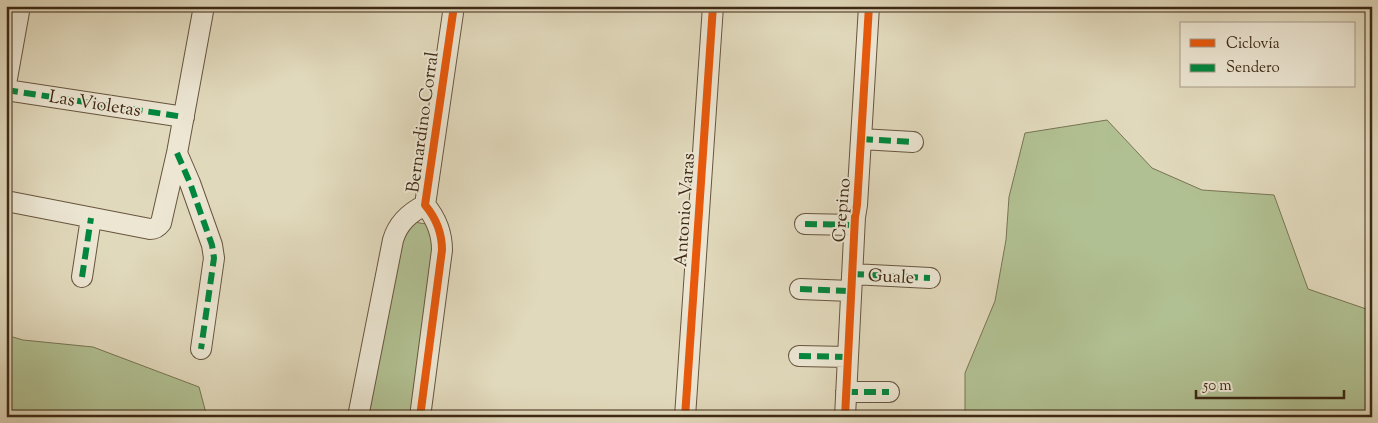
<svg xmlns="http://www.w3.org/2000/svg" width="1378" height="423" viewBox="0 0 1378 423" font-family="'Sorts Mill Goudy',serif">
<rect width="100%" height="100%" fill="#e1d9bc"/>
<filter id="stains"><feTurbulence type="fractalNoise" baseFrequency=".004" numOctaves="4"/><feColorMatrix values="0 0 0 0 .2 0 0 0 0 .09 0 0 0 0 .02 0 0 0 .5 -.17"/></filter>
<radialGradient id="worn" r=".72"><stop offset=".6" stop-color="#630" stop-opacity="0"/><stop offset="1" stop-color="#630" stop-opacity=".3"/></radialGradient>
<path fill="#b1c092" stroke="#787453" d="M1107,120L1152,168L1202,190L1274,195L1308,289L1372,311V417H965V373L995,301L1006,240L1009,197L1025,133Z
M414,222L426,224L431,231L434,241L413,417H365L401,244L406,229Z
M6,335L23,340L93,347L199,387L207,417H6Z"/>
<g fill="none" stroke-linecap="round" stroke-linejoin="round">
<g stroke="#67553e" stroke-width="22">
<path id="minor" d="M6,84L20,6
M6,90L184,117
M861,139L913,142
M177,153L190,183L212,245L214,258L201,349
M6,201L150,229C155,229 158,227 161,223L177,153L204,6
M805,224L854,225
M852,274L930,278
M82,277L91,218
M800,289L851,291
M799,356L848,357
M846,392H889
M358,417L393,240C398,223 409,213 425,205
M420,417L442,250C442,232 436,218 425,205L454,6
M685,417L713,6
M845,417L855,217L857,205L869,6"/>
</g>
<use href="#minor" stroke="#ece6d3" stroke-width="20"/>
<path stroke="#00873e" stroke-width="6" stroke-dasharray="12 6" stroke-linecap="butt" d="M6,90L184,117
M861,139L913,142
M177,153L190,183L212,245L214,258L201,349
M805,224L854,225
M852,274L930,278
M82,277L91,218
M800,289L851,291
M799,356L848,357
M846,392H889"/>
<g stroke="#ece6d3" stroke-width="11">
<path id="cycleway" d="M420,417L442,250C442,232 436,218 425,205L454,6
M685,417L713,6
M845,417L855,217L857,205L869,6"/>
</g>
<use href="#cycleway" stroke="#e8590c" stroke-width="8"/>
</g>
<g text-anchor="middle" stroke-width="4" stroke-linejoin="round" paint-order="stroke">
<g font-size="18" fill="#3e2914" stroke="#ece6d3">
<text transform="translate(95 103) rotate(9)" y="6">Las Violetas</text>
<text transform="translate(422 122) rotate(-82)" y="6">Bernardino Corral</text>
<text transform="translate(684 210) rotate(-86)" y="6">Antonio Varas</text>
<text transform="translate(841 210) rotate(-85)" y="6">Crepino</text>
<text transform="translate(891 276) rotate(3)" y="6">Guale</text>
</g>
</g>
<rect width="1378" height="423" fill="none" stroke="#e1d9bc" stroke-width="25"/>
<rect x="8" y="8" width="1363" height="408" fill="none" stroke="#3e2914" stroke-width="2.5"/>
<rect x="12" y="12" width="1353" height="398" fill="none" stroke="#3e2914"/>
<rect x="1180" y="22" width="175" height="65" fill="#ece6d3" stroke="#a69a87"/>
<rect x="1190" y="39" width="25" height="8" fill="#e8590c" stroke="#a69a87"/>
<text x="1226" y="48" font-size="15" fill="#3e2914">Ciclovía</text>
<rect x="1190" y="64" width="25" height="8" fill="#00873e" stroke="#a69a87"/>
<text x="1226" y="72" font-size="15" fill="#3e2914">Sendero</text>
<path d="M1196 390v8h148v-8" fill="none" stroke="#3e2914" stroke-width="2.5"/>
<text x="1203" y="390" font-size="15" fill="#3e2914" stroke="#ece6d3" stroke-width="4" paint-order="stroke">50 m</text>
<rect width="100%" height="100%" filter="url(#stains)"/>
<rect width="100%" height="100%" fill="url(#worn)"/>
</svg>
